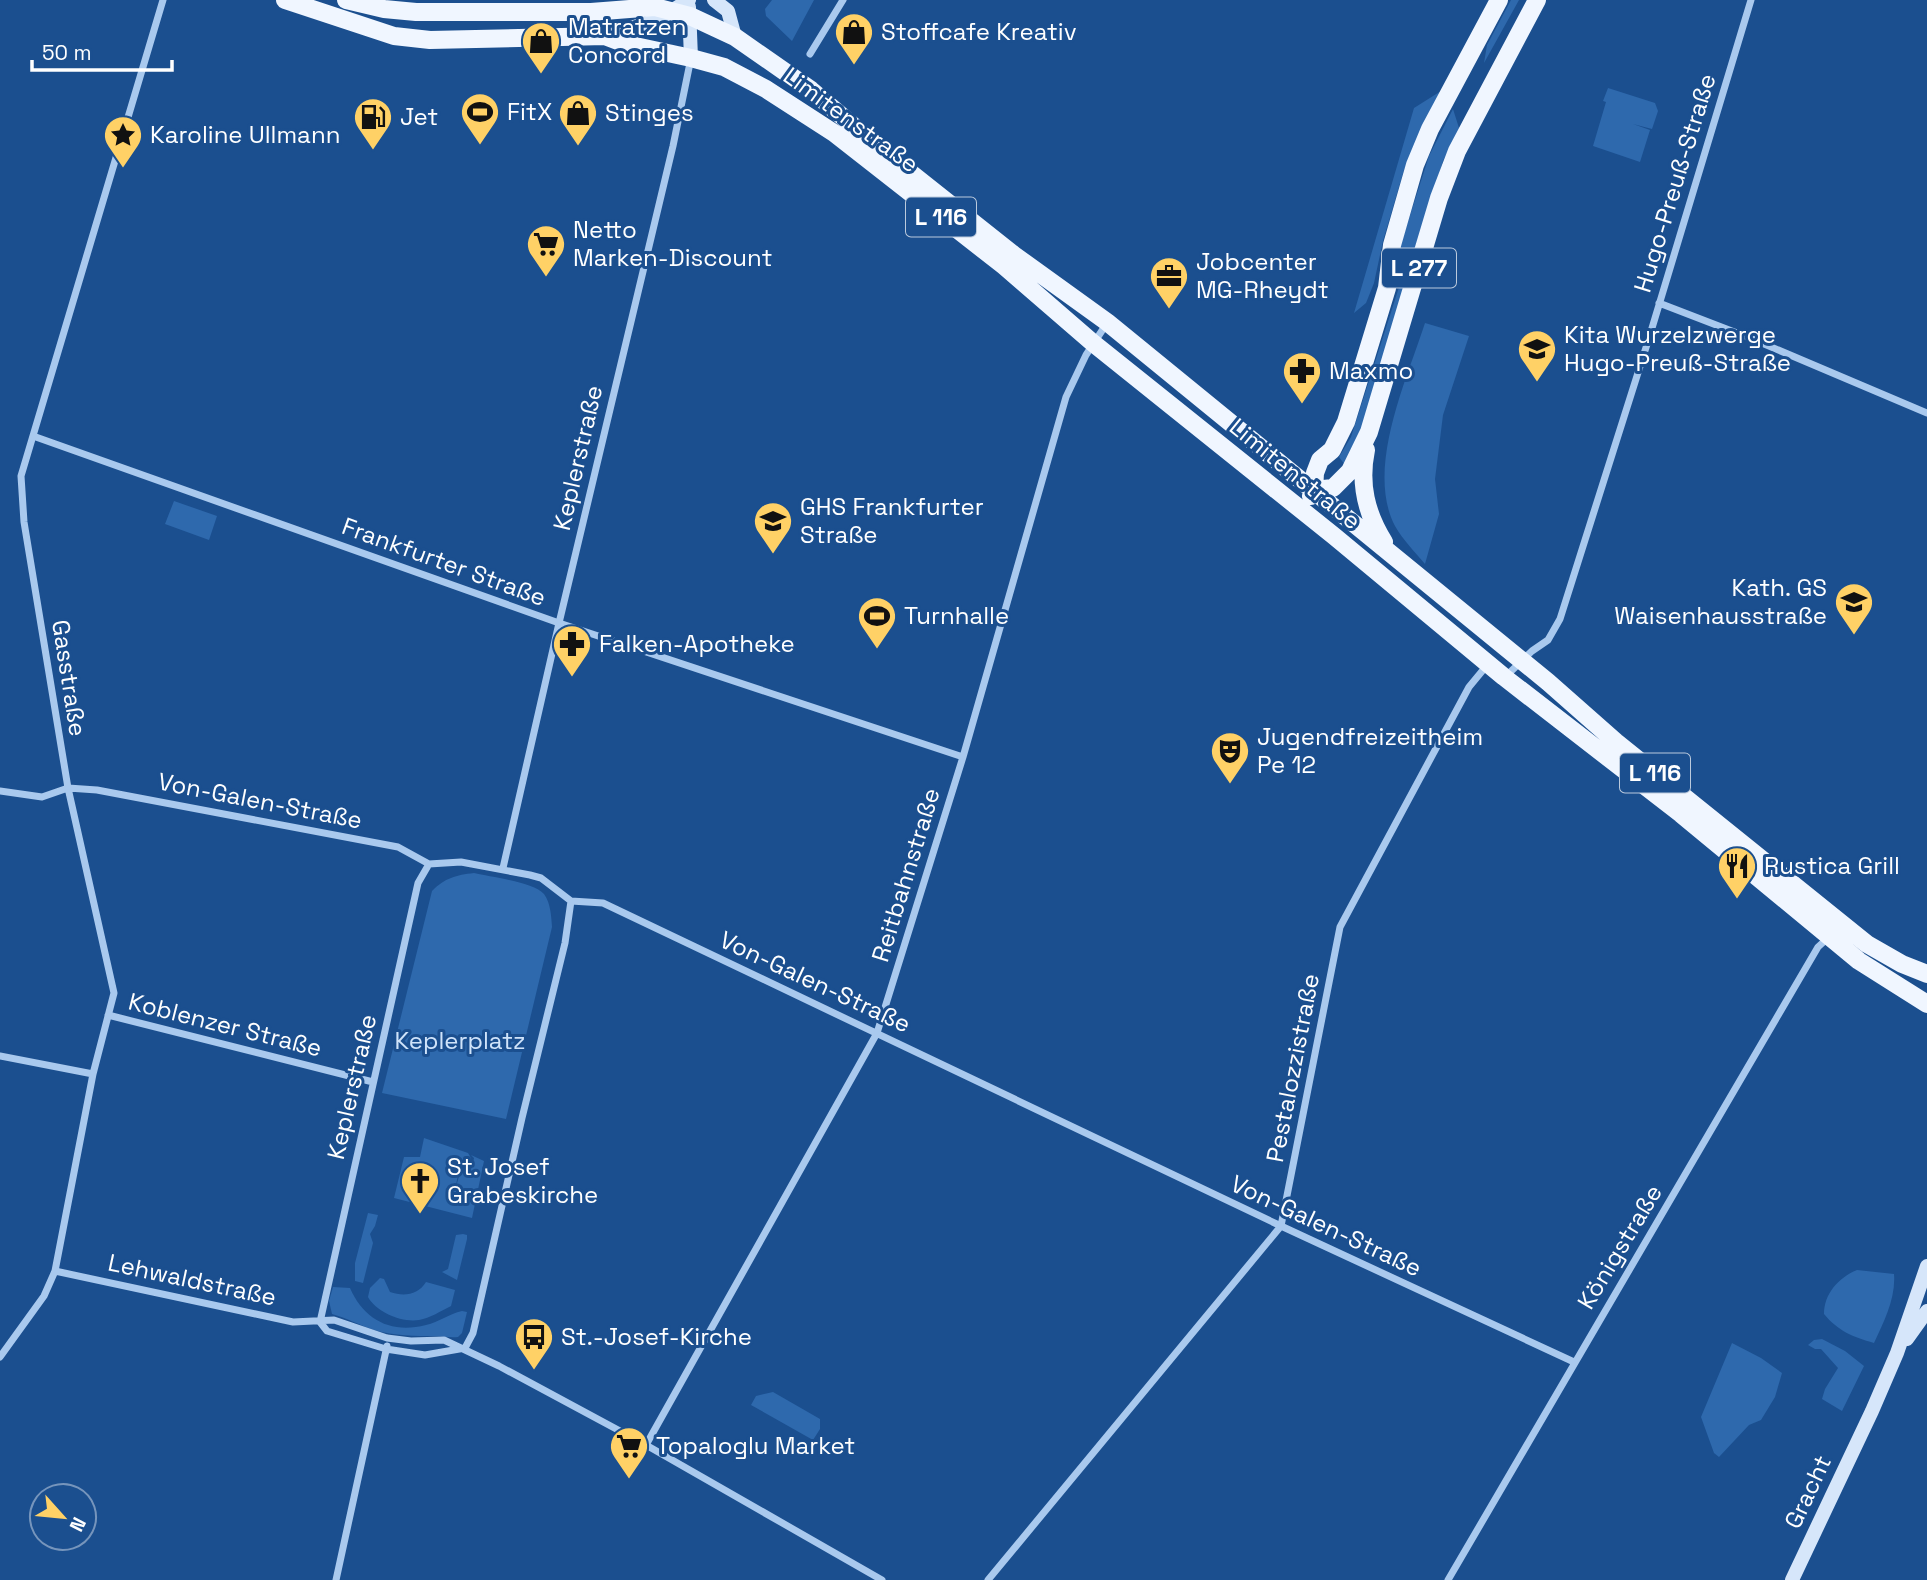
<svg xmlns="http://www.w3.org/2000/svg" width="1927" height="1580" viewBox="0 0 1927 1580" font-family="'Space Grotesk',sans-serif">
<rect width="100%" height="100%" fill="#1b4f8f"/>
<path fill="#2e69ad" d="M772,0H814L792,41L766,16L765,9Z
M1511,0H1519L1484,63L1487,45Z
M1608,88L1655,103L1658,111L1652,129L1633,124L1650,130L1640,162L1593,146L1606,102L1603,101Z
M1441,91L1404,170L1383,241L1374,283L1366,303L1354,313L1414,108Z
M1453,109L1459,128L1443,161L1359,439L1345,465L1339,457L1351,437L1401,281L1400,247L1412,209L1429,156Z
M1425,323L1469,336L1443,415L1435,479L1439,514L1425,564C1415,552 1403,540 1395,526C1365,469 1407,379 1425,323Z
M174,501L217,516L209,540L165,524Z
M474,873C491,877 534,882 544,894C551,904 551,916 552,927L506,1119L382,1093L432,891C445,878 456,875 474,873Z
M424,1138L468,1153L471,1158L470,1166L463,1171L459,1170L455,1190L460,1173L472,1168L474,1158L471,1155L484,1161L472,1218L394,1198L404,1157H420Z
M368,1213L378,1215L375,1226L370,1234L373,1243L363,1283L355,1281V1263Z
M463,1234L467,1235V1239L457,1280L442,1272L448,1269L456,1235Z
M1857,1270L1894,1274C1896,1298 1884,1322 1874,1343C1853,1337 1838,1331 1824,1314C1824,1294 1838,1278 1857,1270Z
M380,1278L384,1279L390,1292C404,1297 418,1295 426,1282L455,1290L451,1306C441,1311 430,1318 419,1320C402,1323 376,1312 368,1297L370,1288Z
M333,1287L350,1288C364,1320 391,1334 426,1325C439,1322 449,1314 462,1311L467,1312L462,1333L458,1337C450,1338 443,1336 436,1336C414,1336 395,1336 374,1330C359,1325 347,1318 332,1314L329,1301Z
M1822,1339L1845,1351L1864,1366L1842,1411L1822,1399L1825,1389L1838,1368L1821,1349H1815L1808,1345L1814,1340Z
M1732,1343L1761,1358L1782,1373L1775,1397L1761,1420L1749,1425L1719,1457L1714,1453L1701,1417Z
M773,1392L820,1419V1429L813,1440L751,1405L756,1396Z"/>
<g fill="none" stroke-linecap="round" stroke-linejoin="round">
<path stroke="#a9c9ee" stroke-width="7" d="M810,54L843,0
M1659,303L1750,338L1927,413
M33,436L559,623L963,757
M1505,677L1532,651L1548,640L1560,619L1649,338L1751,0
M0,791L42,797L68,788L97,790L398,847L429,864L461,862L530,875L541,878L571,901L603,903L1281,1226L1574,1362
M503,868L559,623L673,146L691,58
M108,1015L373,1082
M0,1056L93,1074
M55,1271L293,1322L334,1320L387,1338L411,1341L444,1340L499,1366L646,1445L882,1580
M320,1322L327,1331L386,1349L425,1355L465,1348L473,1333L522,1118L565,943L571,901
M320,1322L418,883L429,864
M0,1357L44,1296L55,1271L93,1074L114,993L68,788L24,522L21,476L163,0
M646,1445L877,1033L963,757L1066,397L1086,355L1107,323
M336,1580L387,1346
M988,1580L1281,1226L1340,927L1469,687L1488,664
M1448,1580L1818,947L1829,937"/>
<path stroke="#d6e6fa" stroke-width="14" d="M714,0L728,11L735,37
M689,7L691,58
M605,36L657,20L689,0
M1907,1339L1927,1311
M1792,1580L1872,1411L1897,1353L1927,1266"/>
<path stroke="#f0f6ff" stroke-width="18" d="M285,0L394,36L430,40L605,36L626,44L691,58L724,67L766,89L834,133L1004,266L1093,343L1334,536L1504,677L1681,814L1859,961L1927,1004
M346,0L384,9L416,12H591L655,7L690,16L735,37L811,90L883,151L1014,255L1107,322L1548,682L1616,742L1867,944L1902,964L1927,974
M1366,450C1359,484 1366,513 1384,542
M1314,490L1333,488L1350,471L1369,432L1439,198L1457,151L1537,0
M1311,496L1314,490L1315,473L1320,460L1332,450L1346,422L1387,288L1392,245L1415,165L1430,129L1499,0"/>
</g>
<defs>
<g id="shop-pin" transform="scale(2.0125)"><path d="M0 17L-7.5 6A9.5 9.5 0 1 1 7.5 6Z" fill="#ffd166" stroke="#1b4f8f"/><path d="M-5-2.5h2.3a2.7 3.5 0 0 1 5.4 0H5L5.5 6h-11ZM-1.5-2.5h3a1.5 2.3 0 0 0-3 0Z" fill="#111"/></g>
<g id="stadium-pin" transform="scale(2.0125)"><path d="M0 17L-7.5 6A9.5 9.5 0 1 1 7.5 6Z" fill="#ffd166" stroke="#1b4f8f"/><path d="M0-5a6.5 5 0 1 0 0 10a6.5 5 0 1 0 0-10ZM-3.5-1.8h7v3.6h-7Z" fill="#111"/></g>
<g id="fuel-pin" transform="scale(2.0125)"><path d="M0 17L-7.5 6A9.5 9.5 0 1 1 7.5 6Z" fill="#ffd166" stroke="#1b4f8f"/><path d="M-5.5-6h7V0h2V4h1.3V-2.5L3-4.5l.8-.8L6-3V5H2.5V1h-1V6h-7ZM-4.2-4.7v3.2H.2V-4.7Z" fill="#111"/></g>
<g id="sight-pin" transform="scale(2.0125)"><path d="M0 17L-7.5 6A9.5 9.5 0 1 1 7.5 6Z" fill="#ffd166" stroke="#1b4f8f"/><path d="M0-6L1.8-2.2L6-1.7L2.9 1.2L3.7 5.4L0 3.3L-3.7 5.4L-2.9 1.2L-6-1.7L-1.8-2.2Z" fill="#111"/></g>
<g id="supermarket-pin" transform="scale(2.0125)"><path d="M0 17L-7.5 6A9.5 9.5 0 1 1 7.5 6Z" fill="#ffd166" stroke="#1b4f8f"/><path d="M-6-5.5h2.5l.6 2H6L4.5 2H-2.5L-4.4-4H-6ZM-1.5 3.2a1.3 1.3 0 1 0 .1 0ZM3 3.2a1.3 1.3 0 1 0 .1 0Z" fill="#111"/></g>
<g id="office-pin" transform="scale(2.0125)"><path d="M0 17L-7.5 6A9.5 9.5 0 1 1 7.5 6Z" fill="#ffd166" stroke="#1b4f8f"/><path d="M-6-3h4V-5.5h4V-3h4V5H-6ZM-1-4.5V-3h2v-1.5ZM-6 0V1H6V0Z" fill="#111"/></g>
<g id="school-pin" transform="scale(2.0125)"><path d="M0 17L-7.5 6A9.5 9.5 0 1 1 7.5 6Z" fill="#ffd166" stroke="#1b4f8f"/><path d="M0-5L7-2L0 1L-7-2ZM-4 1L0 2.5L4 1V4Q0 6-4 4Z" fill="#111"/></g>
<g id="pharmacy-pin" transform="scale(2.0125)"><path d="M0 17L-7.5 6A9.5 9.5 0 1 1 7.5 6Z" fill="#ffd166" stroke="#1b4f8f"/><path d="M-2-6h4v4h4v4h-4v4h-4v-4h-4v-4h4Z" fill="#111"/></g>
<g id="theatre-pin" transform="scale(2.0125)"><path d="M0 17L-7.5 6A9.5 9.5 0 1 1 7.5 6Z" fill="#ffd166" stroke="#1b4f8f"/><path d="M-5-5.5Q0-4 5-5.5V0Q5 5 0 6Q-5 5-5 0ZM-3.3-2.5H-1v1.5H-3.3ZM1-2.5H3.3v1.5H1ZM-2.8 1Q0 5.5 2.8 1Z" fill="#111"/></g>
<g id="restaurant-pin" transform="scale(2.0125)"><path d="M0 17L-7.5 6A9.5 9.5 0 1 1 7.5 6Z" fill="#ffd166" stroke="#1b4f8f"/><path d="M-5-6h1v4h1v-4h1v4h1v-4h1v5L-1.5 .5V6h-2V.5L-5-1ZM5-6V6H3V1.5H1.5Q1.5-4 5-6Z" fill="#111"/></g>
<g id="church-pin" transform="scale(2.0125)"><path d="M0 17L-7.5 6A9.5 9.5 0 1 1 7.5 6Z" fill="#ffd166" stroke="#1b4f8f"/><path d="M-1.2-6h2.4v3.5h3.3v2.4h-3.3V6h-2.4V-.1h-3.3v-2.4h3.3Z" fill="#111"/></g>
<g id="bus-pin" transform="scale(2.0125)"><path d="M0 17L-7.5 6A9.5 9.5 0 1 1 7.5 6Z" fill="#ffd166" stroke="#1b4f8f"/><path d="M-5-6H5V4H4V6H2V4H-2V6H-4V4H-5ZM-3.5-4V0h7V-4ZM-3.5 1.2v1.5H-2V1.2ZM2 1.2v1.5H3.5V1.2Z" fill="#111"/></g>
</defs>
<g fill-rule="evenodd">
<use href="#shop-pin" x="854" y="32"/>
<use href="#shop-pin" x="541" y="41"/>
<use href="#stadium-pin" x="480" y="112"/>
<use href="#shop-pin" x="578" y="113"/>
<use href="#fuel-pin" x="373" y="117"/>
<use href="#sight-pin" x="123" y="135"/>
<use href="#supermarket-pin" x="546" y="244"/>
<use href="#office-pin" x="1169" y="276"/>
<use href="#school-pin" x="1537" y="349"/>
<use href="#pharmacy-pin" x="1302" y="371"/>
<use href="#school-pin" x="773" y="521"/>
<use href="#school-pin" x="1854" y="602"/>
<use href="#stadium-pin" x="877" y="616"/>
<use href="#pharmacy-pin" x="572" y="644"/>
<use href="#theatre-pin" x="1230" y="751"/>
<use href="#restaurant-pin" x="1737" y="866"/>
<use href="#church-pin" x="420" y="1181"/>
<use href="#bus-pin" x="534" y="1337"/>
<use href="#supermarket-pin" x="629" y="1446"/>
</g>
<g text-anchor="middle" stroke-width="6" stroke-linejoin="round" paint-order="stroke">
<g fill="#1b4f8f" stroke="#bbcadd" stroke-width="2">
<rect x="906" y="197.5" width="70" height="39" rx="5"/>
<rect x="1382" y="248.5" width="74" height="39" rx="5"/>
<rect x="1620" y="753.5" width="70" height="39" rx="5"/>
</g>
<g font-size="23" font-weight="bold" fill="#fff">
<text x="941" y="225">L 116</text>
<text x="1419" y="276">L 277</text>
<text x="1655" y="781">L 116</text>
</g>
<g font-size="24" fill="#fff" stroke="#1b4f8f" text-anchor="start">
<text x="568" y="35">Matratzen<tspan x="568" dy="28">Concord</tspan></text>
<text x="881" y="40">Stoffcafe Kreativ</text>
<text x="507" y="120">FitX</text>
<text x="605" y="121">Stinges</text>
<text x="400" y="125">Jet</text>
<text x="150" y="143">Karoline Ullmann</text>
<text x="573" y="238">Netto<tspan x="573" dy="28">Marken-Discount</tspan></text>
<text x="1196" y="270">Jobcenter<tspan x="1196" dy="28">MG-Rheydt</tspan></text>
<text x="1564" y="343">Kita Wurzelzwerge<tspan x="1564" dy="28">Hugo-Preuß-Straße</tspan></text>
<text x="1329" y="379">Maxmo</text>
<text x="800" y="515">GHS Frankfurter<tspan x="800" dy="28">Straße</tspan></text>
<text x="1827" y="596" text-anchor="end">Kath. GS<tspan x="1827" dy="28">Waisenhausstraße</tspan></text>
<text x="904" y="624">Turnhalle</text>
<text x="599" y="652">Falken-Apotheke</text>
<text x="1257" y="745">Jugendfreizeitheim<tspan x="1257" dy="28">Pe 12</tspan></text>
<text x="1764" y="874">Rustica Grill</text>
<text x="447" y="1175">St. Josef<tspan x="447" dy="28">Grabeskirche</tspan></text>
<text x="561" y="1345">St.-Josef-Kirche</text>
<text x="656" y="1454">Topaloglu Market</text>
</g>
<g font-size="24" fill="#fff" stroke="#1b4f8f">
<text transform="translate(851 120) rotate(36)" y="8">Limitenstraße</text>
<text transform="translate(1675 183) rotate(-73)" y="8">Hugo-Preuß-Straße</text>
<text transform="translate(578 458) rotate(-77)" y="8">Keplerstraße</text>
<text transform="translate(1295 474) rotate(39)" y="8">Limitenstraße</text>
<text transform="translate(444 562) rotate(20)" y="8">Frankfurter Straße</text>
<text transform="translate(69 678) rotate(81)" y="8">Gasstraße</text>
<text transform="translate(260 801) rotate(11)" y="8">Von-Galen-Straße</text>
<text transform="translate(906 875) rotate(-73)" y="8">Reitbahnstraße</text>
<text transform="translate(815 982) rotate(25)" y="8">Von-Galen-Straße</text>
<text transform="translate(225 1025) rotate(14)" y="8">Koblenzer Straße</text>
<text transform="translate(1293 1068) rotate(-79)" y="8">Pestalozzistraße</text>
<text transform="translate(352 1087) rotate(-77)" y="8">Keplerstraße</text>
<text transform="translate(1326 1226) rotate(25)" y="8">Von-Galen-Straße</text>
<text transform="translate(1620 1247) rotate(-59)" y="8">Königstraße</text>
<text transform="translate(192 1280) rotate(12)" y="8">Lehwaldstraße</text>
<text transform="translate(1808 1492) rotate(-65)" y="8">Gracht</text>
</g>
<g font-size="24" fill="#cfe3fa" stroke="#1b4f8f">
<text x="460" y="1049">Keplerplatz</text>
</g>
</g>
<g transform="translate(63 1517) rotate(117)"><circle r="33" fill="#1b4f8f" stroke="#7695bc" stroke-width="2"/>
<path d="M0-5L12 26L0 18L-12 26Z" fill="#ffd166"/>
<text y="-10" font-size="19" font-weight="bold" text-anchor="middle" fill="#ffffff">N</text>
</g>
<path d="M32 60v10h140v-10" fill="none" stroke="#ffffff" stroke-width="3.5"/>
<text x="42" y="60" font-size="21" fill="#ffffff" stroke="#1b4f8f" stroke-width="5" paint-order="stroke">50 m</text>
</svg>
